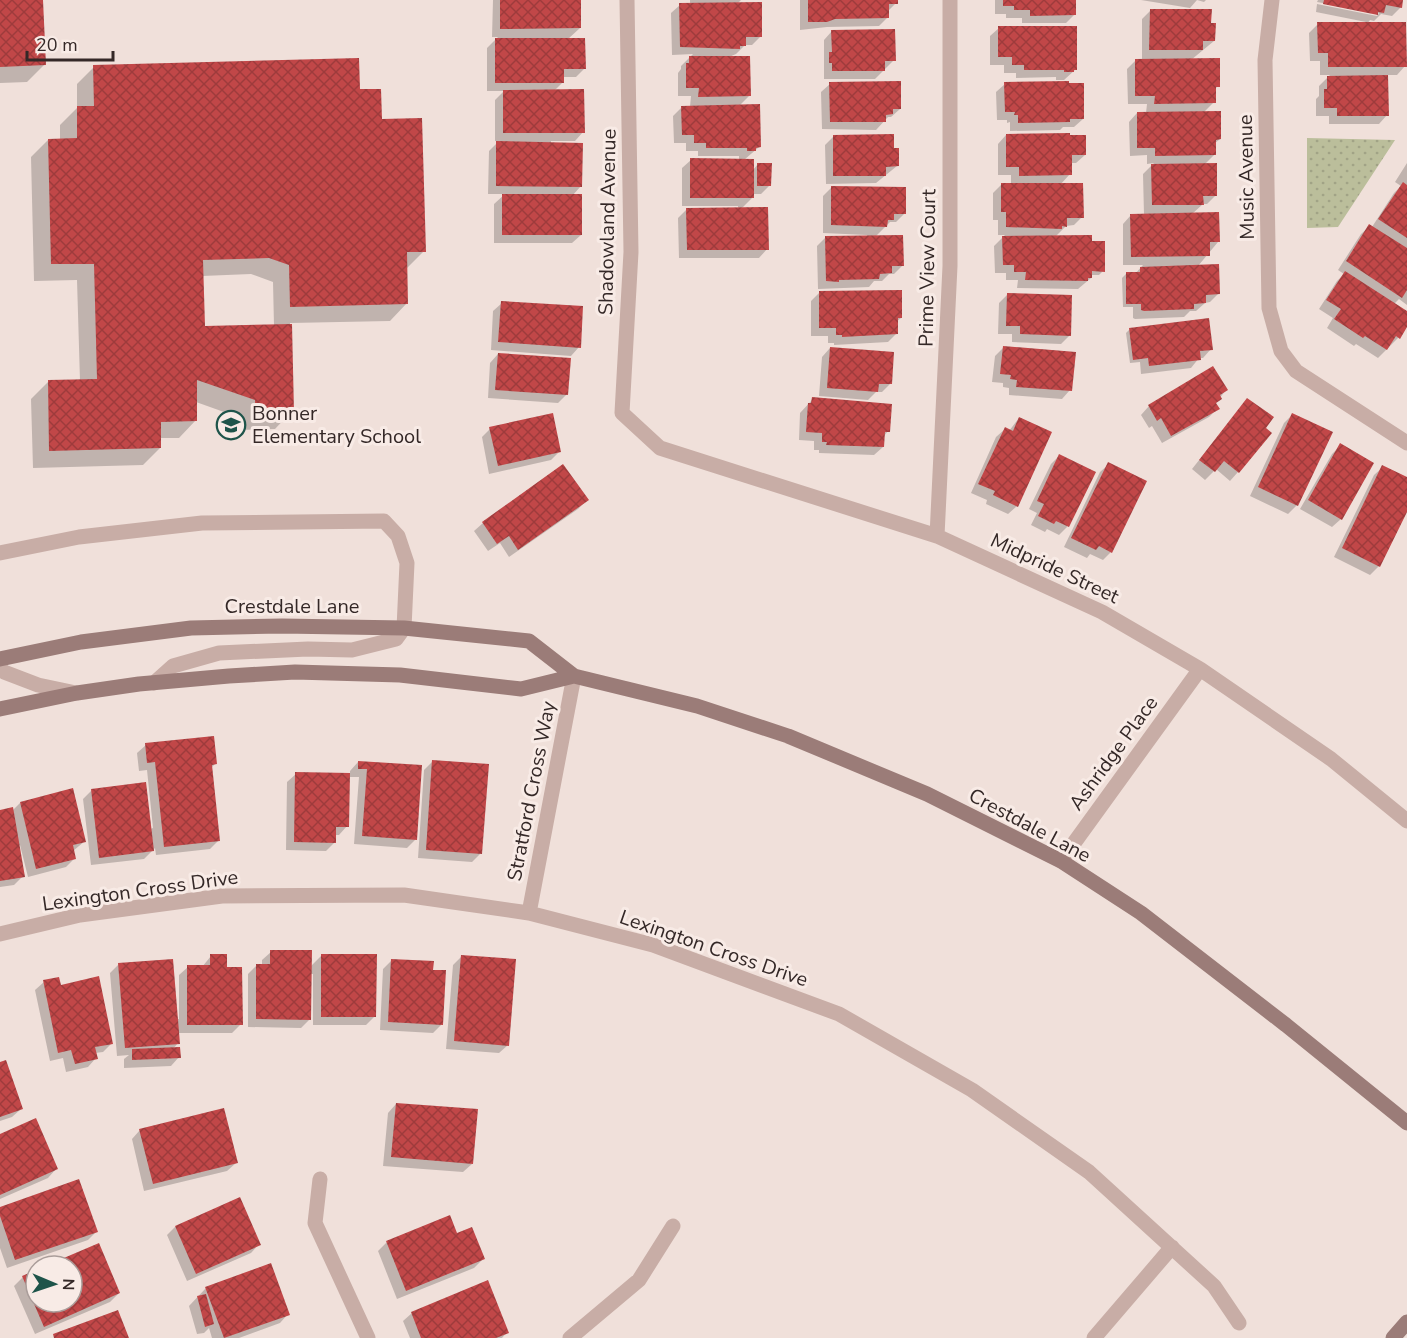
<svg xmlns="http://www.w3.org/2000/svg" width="1407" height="1338" viewBox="0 0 1407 1338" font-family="'Nunito Sans',sans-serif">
<defs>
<pattern id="grass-dots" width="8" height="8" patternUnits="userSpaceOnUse" patternTransform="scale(1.5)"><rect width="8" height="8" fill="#bbbe9b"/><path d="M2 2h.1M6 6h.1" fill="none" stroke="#a1a386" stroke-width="1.8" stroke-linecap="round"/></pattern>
<pattern id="building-cross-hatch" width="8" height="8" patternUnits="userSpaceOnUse" patternTransform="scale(1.5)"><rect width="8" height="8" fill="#c14748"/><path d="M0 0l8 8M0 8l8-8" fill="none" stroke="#9e3b3c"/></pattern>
</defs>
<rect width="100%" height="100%" fill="#f0e0da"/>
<path fill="url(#grass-dots)" d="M1307,138L1395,140L1338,227L1307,228Z"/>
<path fill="#0003" fill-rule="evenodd" d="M0,0H42L44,65L27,82L0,83Z
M493,0H580V28L568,39L584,69L576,77H563V82L554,91L583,132L575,141H551V144L581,186L572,196L581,235L572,243H494V204L505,194H488L489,151L499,141H495V100L504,91H487V48L498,37H492Z
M690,0H741L737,4L761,36L752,45H745L736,54L729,57L749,96L739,106L759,147L744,160L753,170L758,164L769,186L761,194H752V198L741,209L767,249L759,258H679L678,218L687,209H738V206H682V168L691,160H739V156H698V151H686V143H674L673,116L682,107H690L691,96H678V73L681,69V66L693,54L672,55L671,13L680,5H690Z
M800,0H896V3L887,12V18L879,26L827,27L800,30Z
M995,0H1074L1075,14L1066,23H1022V18H1006V14H995Z
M1141,0H1206L1204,2L1197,0L1190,8Z
M1318,0H1402L1401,7L1392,16L1381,14L1374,21L1370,20L1367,24L1405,66L1397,75H1387V115L1379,124H1329V116H1316V99L1319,96V86L1330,75H1320V61H1310L1309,33L1318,24L1366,22L1316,12L1317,4L1377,16L1379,13L1317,2Z
M1151,10L1210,25L1214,41L1191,60L1218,86L1214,90V102L1204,112L1220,139L1214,144L1215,154L1204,165L1216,195L1207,204H1203L1192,214L1218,242L1198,266L1218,294L1210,302L1205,303L1196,311H1190L1184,317L1135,319L1133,318V307H1123L1122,278L1126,274H1135L1143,265H1123V224L1131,215H1144L1143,174L1154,163L1147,164V155L1130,156L1129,122L1137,113H1146L1147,104H1128L1127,69L1136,60H1142V19Z
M999,28L1076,69L1064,80H1056V77L1016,78V73H1004V65H990V36Z
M832,31L894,60L875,79H824V40Z
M94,67L358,91L381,120L424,251L406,269L407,303L390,321L290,323L292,411L275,429L238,430V417L196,402V420L179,438H160V448L143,465L33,468L31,399L48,382L80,381L77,280L34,281L31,157L48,140H60V125L77,108V84ZM251,274L273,282L274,326L203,328L202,276Z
M830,84L900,109L891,117H888L876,130L822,129L821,92Z
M1005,84L1083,119L1074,127H1063L1060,130L1010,131V122L1007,123V120H997L996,92Z
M1006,135L1085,155L1076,163H1070V174L1060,185L1082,217L1074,225L1066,226L1055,237L1091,244L1103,271L1099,275H1091V278L1078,289L1017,288L1018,280H1006V273H995L994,246L1005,235H998V220H993V193L1001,185H1011V175H998V144Z
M834,136L892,150L897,166L876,183L826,184L825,145Z
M1407,163V305L1399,299L1394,304L1407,312V325L1398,338L1378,358L1356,344L1354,346L1327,328L1333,318L1319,309L1337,281L1344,274L1338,270L1361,234L1370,226L1372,227L1394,193L1401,186L1395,182Z
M831,188L905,213L896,222H890L875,237L902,266L894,274H889L882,281H874L869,287L818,289L817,246L825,238L867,237V235L823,233V196Z
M820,292L901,318L896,322V334L888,342L834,345V343H828V336H811V301Z
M1008,294L1070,335L1061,344L1012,342V334H998L999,303Z
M502,303L579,347L571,356L491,350L493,311Z
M1130,329L1211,349L1203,358H1199L1191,368L1141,374L1140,362L1130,363L1126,333Z
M1004,347L1070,390L1062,399L1009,395V388L1003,387V383L992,382L995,356Z
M830,348L890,384L882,392H876L868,400L819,396L822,357Z
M498,354L567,394L558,403L488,398L490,363Z
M1226,390L1215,404L1218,408L1209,417L1162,443L1152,426L1149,428L1141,415L1149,406Z
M813,399L888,431L884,436L883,447L874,455L819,453V450H814V441L799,440L800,413Z
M1247,400L1238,472L1230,481L1216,469L1205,480L1192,469Z
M1292,415L1297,505L1288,514L1250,496L1284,423Z
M1019,418L1017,506L1008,514L986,504L987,500L971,493L996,437L1005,429L1009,431Z
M490,429L560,451L551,460L489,474L482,437Z
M1341,445V519L1332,527L1300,509L1332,454Z
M1059,456L1094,473L1067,527L1059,535L1047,529L1045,532L1031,525L1037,513L1029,509L1051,464Z
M1109,464L1111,552L1103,560L1090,554L1087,558L1064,547L1100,472Z
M1383,467L1407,479V509L1379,566L1370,575L1334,557L1374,475Z
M587,500L578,509L509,557L500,543L488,551L474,531L483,523Z
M146,745L215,764L211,768L218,841L210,849L156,855L155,848L144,859L91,865L83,799L92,790L150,829L153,828L147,770L139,771L137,753Z
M433,761L481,853L472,862L418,858L424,770Z
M358,762L421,767L415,840L407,848L354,844L359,777H348L347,826L339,835H334V843L326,851L286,850L287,782L296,774L350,775V771Z
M20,803L85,841L73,851L74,859L66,867L28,877L20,845L18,846L23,876L14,885L0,887V811H12Z
M271,952L310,967L322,955L375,1016L366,1025H313V974H310V1019L301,1028L248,1027V974L257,965H262V960Z
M211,956L225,969L241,1024L232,1033H178V1043L173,1049L179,1057L171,1066L124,1068V1059L129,1055L117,1056L110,973L119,964L177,1019H179V975L188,967H202Z
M462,956L508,1045L499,1053L446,1049L453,965Z
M392,960L442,1024L433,1033L380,1030L383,969Z
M44,982L60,987L112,1043L103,1052L95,1053L96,1058L88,1067L66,1072L63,1058L50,1061L35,990Z
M0,1063L21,1109L12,1117L0,1121Z
M396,1104L472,1164L463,1172L383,1166L388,1113Z
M140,1130L236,1163L227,1171L144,1191L132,1139Z
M0,1136L56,1169L48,1178L0,1199Z
M0,1208L96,1232L88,1240L7,1268L0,1248Z
M175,1227L259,1244L251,1253L187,1281L167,1235Z
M457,1235L483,1259L474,1268L397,1299L378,1251L387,1242Z
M98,1245L119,1293L110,1302L35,1334L14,1286L23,1277L36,1272V1302H72V1266H49Z
M206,1288L288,1314L280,1323L239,1338H212L209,1328L204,1333L197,1334L189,1306Z
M412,1313L507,1332L502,1338H410L403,1321Z"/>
<path fill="url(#building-cross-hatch)" d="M0,0H43L46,65L0,67Z
M500,0H581V28L500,29Z
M808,0H898V4H889V18L835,19L827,22H808Z
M1003,0H1076V15L1030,16V10H1014V6H1003Z
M1324,0H1403L1402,8L1386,5L1384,13L1378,12V15L1323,4Z
M762,2V37H746V46H740V49L680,47L679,3Z
M1150,9H1212L1211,23H1216L1215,41H1203V50H1149Z
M1317,22H1406L1407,67H1328V53H1318Z
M998,26H1077V70H1074V72H1064V70H1024V65H1012V57H998Z
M895,29L896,61H885V71H832V63H829V52H832L831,30Z
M495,38H585L586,69H564V83H495Z
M689,56H750L751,96L698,97L699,88H686V63H689Z
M359,58L360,89H381L382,119L422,118L426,252H407L408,304L290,307L289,265L269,258L203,260L205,326L292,324L294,412L255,413V400L197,380V421L161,422V448L49,451L48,380L97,379L94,264H51L48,139L77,138V106H94L93,65Z
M1220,58V87H1216V103L1154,104L1155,96H1135V59Z
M1388,75L1389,116H1337V108H1324V89H1327V76Z
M901,81V109H893V114L886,115V122H830L829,82Z
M1069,81V83H1084V119H1070V122L1018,123V115H1014L1015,112H1005L1004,82Z
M584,89L585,133H503V90Z
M760,104L761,147L756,148V151H747V148H706V143H694V135H682L681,106Z
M1221,111V139L1216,140V155L1155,156V148H1137V112Z
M1070,133V135H1086V155H1072V175L1019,176V167H1006V134Z
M894,134V148H899V166L886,167V176H833V135Z
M496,141L583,143L582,187L496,186Z
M690,158L754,159V198H690Z
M757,163H772L771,186H757Z
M1217,163V196H1203L1204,205H1152L1151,164Z
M1403,182L1407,185V238L1378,219Z
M1001,183H1083L1084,218H1067V227L1062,226V229L1006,227V212H1001Z
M831,186L906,187V214H894V220H888L887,227L831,225Z
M502,194H582V235H502Z
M768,207L769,250H687L686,208Z
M1219,212L1220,242H1210V256L1131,257L1130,214Z
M1369,224L1407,248V290L1402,298L1346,261Z
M903,235L904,266H892V273L880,274L879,279L839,280V282L826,281L825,236Z
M1092,235V241H1105V272L1092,271V278H1088V281L1025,280L1026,272H1014V265H1003L1002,236Z
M1219,264L1220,294L1206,295V303L1194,304V309L1144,311L1141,310V304H1126V272H1140V267Z
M1345,271L1407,311V327L1400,339L1396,336L1387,350L1365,336L1363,338L1334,319L1341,309L1326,300Z
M902,290V318H898V334L842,337V335H836V328H819V291Z
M1007,293L1072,295L1071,336L1020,334V326H1006Z
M501,301L583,306L581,348L498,342Z
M1209,318L1213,350L1200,351L1201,360L1149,366L1148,358L1133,360L1129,328Z
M1003,346L1076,352L1072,391L1016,387L1017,380L1010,379L1011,375L1000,374Z
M830,347L894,352L892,384H879L878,392L827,388Z
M498,353L571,358L568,395L495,390Z
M1213,366L1228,390L1220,395L1222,399L1216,403L1220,409L1171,436L1161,418L1157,421L1148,405Z
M812,397L892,404L890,432H885L884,447L826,445L827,442H822V433L806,432L808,403H811Z
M1247,398L1274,417L1266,428L1272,433L1239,473L1224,461L1215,472L1199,460Z
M553,413L561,452L498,466L489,427Z
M1292,413L1333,432L1298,506L1258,487Z
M1019,417L1052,432L1018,507L993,495L995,491L978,484L1005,427L1013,431Z
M1340,443L1374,463L1342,520L1308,500Z
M1059,454L1096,472L1069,527L1056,521L1054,524L1038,516L1044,504L1037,501Z
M1108,462L1147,481L1112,553L1099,546L1096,550L1071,538Z
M563,464L589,500L518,550L509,536L497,544L482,522Z
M1382,465L1407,477V512L1380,567L1342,548Z
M214,736L217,764L212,765L220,841L164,847L155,762L147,763L145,743Z
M432,760L489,764L482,854L426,850Z
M358,761L422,765L417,840L362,836L367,769H358Z
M295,772L350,773L349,827H336V843L294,842Z
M146,782L154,851L99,858L91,789Z
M73,788L86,842L73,845L76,859L36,869L20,802Z
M13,807L25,877L0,881V810Z
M270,950H312L311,1020L256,1019V964H270Z
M210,954H227V967H242L243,1025H187V965H210Z
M321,954H377L376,1017H321Z
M461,955L516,959L509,1046L454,1041Z
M173,959L180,1044L125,1048L118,963Z
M391,959L434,961L433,970H446L443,1025L388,1022Z
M99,976L113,1044L95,1047L98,1059L75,1064L71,1050L58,1053L43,980L59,977L61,985Z
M180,1047L181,1058L132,1060V1049Z
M6,1060L23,1109L0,1117V1062Z
M396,1103L478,1109L473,1164L391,1157Z
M224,1108L238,1163L153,1184L139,1129Z
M36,1118L58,1169L0,1195V1134Z
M79,1179L98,1232L15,1260L0,1216V1207Z
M240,1197L261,1245L196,1274L175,1226Z
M450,1215L457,1233L472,1227L485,1259L406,1291L386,1241Z
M99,1243L120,1293L44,1327L22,1276L36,1270V1302H72V1266H45Z
M271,1263L290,1315L224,1338L205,1287Z
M488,1280L509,1333L496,1338H421L411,1312Z
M206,1294L214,1324L205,1327L197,1296Z
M118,1310L129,1338H54L53,1334Z"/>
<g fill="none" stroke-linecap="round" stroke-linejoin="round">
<path stroke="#c8ada6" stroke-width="15" d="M0,553L79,537L202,523L384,521L398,536L407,563L404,628L396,639L352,650L308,649L219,653L173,666L154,683
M0,668L4,672L38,685L76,693"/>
<path stroke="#c8ada6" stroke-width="15" d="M627,0L631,252L622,413L660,448L937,536L1102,612L1200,669L1331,759L1407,821
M1272,0L1265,60L1269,308L1281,351L1296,371L1407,443
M937,536L950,266V0
M1061,861L1200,669
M529,913L574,676
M0,934L80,915L222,896L404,895L529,913L653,945L839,1014L972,1090L1089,1172L1214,1286L1239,1323
M320,1179L315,1223L368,1338
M570,1338L639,1280L673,1226
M1094,1338L1172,1247"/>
<path stroke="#9b7c78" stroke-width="15" d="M0,659L81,642L191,628L282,626L404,628L529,641L574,676L697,706L788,736L927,794L1061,861L1141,913L1286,1025L1407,1123
M0,709L77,693L139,684L229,676L295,672L400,675L521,689L574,676
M1393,1338L1407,1322"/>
</g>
<defs>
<g id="school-ring" transform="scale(1.5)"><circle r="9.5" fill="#f8ebe6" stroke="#1e544a" stroke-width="1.5"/><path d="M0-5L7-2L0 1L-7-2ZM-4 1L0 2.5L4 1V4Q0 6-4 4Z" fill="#1e544a"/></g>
</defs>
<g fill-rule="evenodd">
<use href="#school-ring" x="231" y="425"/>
</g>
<g text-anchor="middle" stroke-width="6" stroke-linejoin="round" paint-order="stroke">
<g font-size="20" fill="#342827" stroke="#f8ebe6">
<text transform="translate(1246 177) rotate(-91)" y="7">Music Avenue</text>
<text transform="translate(607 222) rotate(-89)" y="7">Shadowland Avenue</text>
<text transform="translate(927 268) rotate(-89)" y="7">Prime View Court</text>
<text transform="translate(1055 568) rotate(25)" y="7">Midpride Street</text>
<text x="292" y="613">Crestdale Lane</text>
<text transform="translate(1113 753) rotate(-54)" y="7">Ashridge Place</text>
<text transform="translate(531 791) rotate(-79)" y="7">Stratford Cross Way</text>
<text transform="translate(1030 825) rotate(28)" y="7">Crestdale Lane</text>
<text transform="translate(140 890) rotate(-8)" y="7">Lexington Cross Drive</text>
<text transform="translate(714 948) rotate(19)" y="7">Lexington Cross Drive</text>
</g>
<g font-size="20" fill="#342827" stroke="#f8ebe6" text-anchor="start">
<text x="252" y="420">Bonner<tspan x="252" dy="23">Elementary School</tspan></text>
</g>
</g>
<g transform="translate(54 1284) rotate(92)"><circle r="28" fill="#f8ebe6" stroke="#aa9d9a" stroke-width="1.5"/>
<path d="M0-4.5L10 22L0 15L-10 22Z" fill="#1e544a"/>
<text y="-9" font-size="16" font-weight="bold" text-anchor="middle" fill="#342827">N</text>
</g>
<path d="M27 51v9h86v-9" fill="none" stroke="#342827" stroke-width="3"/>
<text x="36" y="51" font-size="18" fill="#342827" stroke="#f8ebe6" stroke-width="4.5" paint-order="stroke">20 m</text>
</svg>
